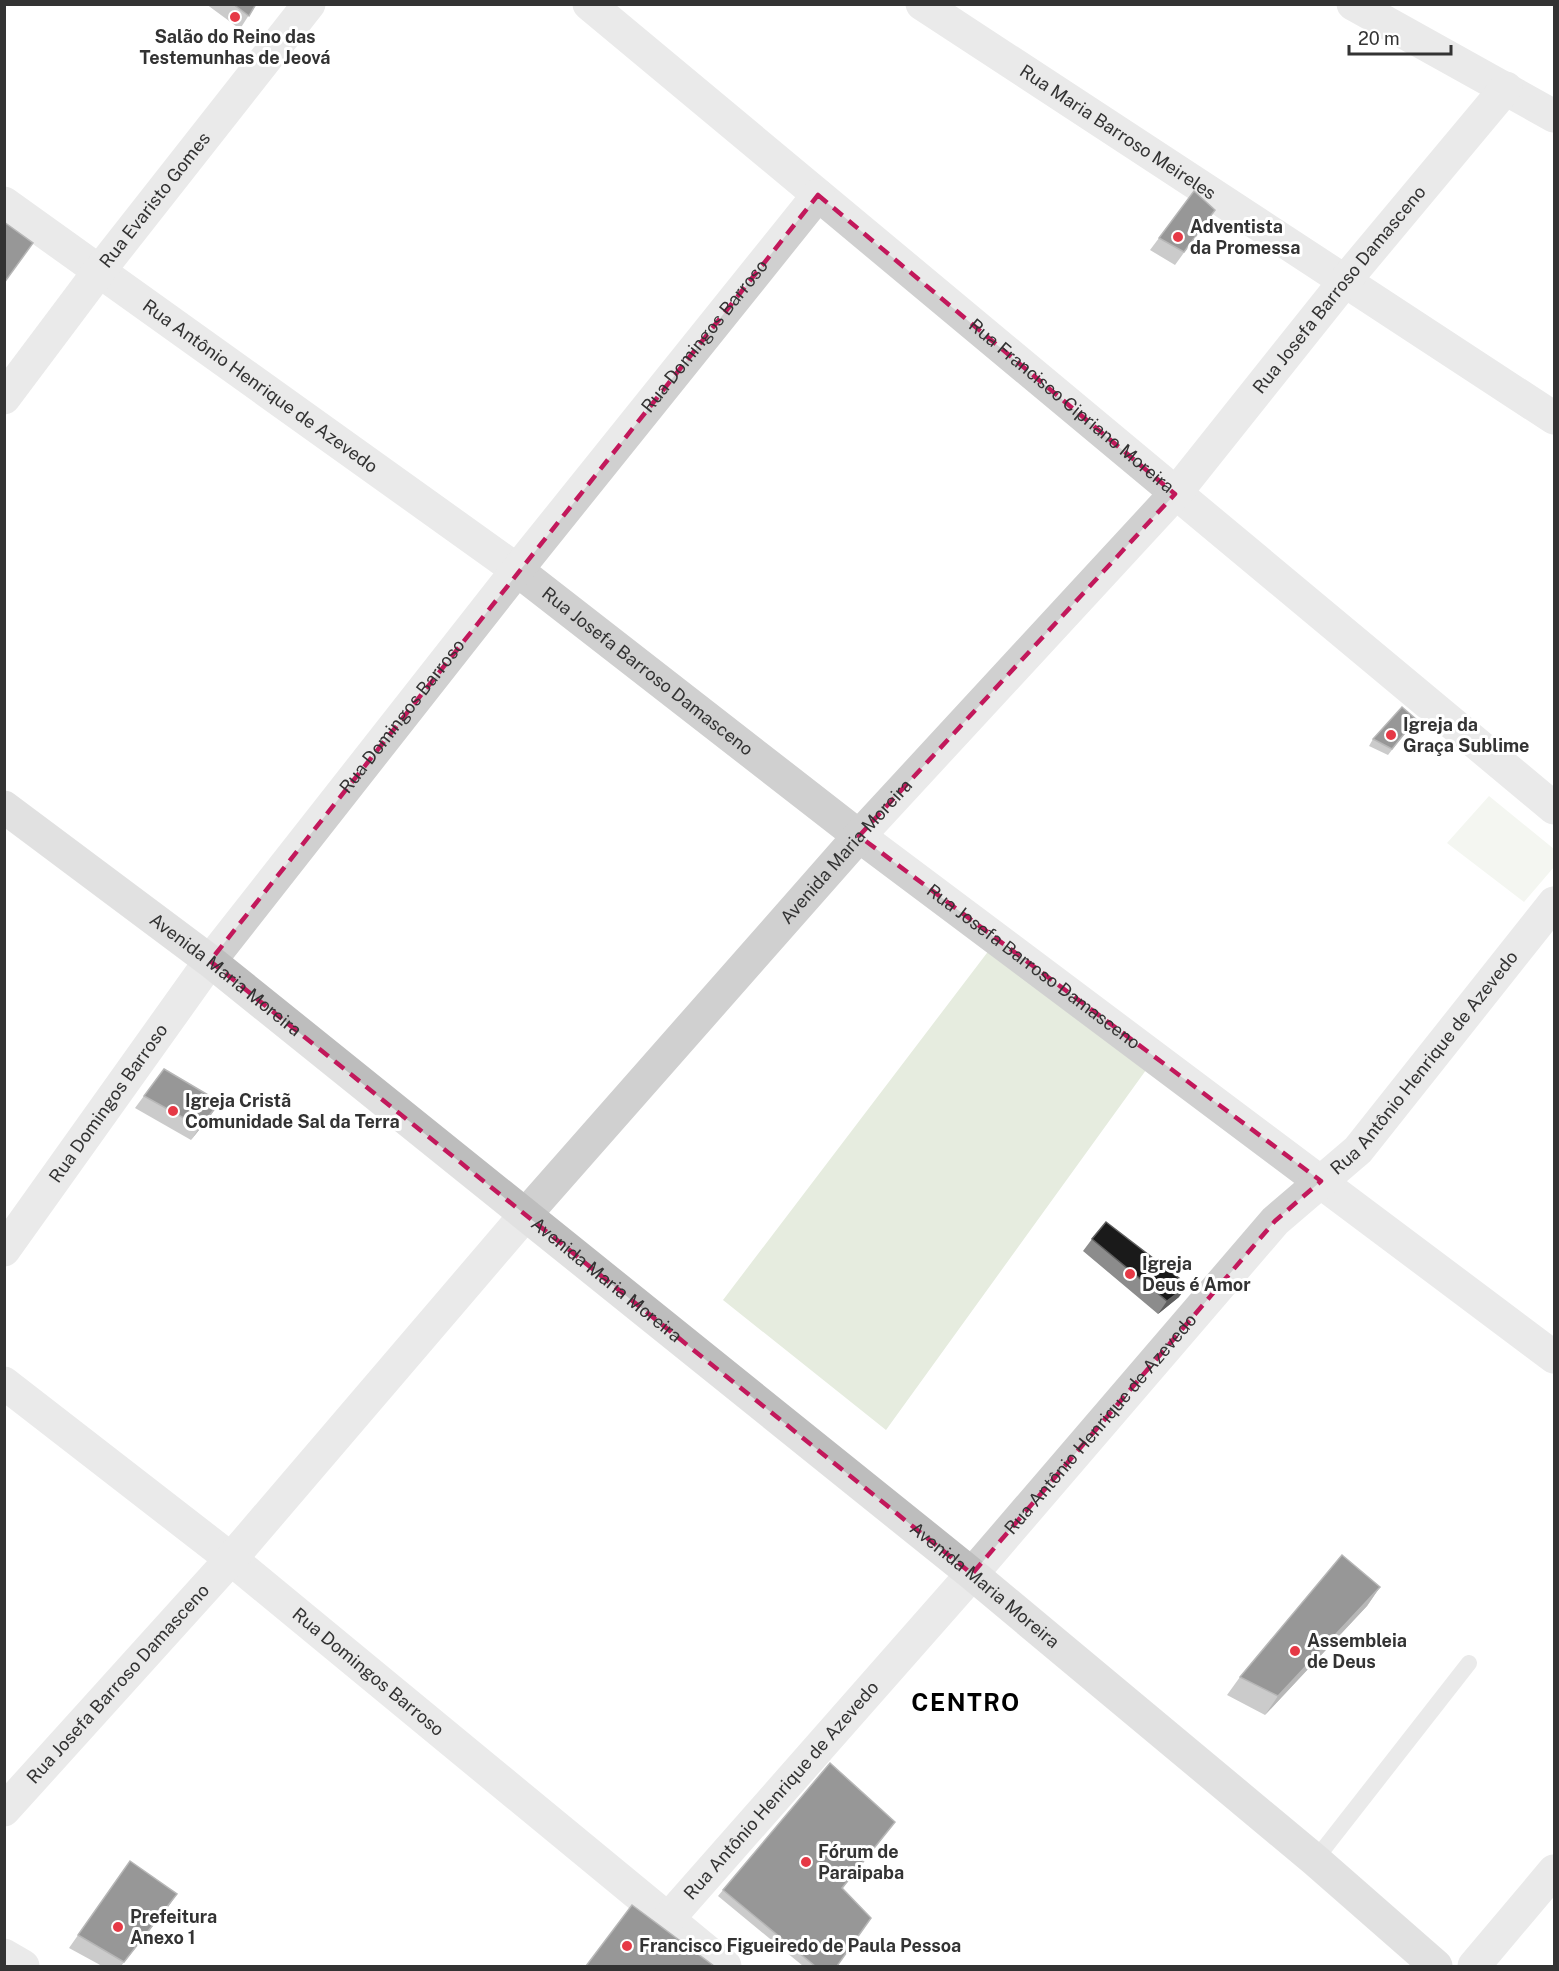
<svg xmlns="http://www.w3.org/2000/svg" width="1559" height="1971" viewBox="0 0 1559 1971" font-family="'Public Sans',sans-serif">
<rect width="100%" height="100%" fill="#fff"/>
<path fill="#e6ecdf" d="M1489,796L1554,849V867L1524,902L1447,843Z
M993,945L1154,1059L886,1430L723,1300Z"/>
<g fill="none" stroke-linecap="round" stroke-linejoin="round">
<path stroke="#d0d0d0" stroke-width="16" d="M1315,1860L1469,1663"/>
<g stroke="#d0d0d0" stroke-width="33">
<path id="s1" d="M589,4L1554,808"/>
<path id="s2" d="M922,4L1554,418"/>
<path d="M1353,4L1554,116"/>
<path id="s3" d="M4,203L517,570L859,836L1554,1357"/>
<path id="s4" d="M4,398L100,270L309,4"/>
<path id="s5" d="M4,1250L210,961L517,570L818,195"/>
<path id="s6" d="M4,1383L231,1559L725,1966"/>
<path id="s7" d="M4,1810L231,1559L526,1214L859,836L1175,494L1344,282L1506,88"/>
<path id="s8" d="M669,1918L972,1574L1275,1221L1358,1150L1554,903"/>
<path d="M4,1955L23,1966"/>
<path d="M1474,1966L1554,1871"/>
</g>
<path stroke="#bdbdbd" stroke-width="33" id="s9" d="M4,807L210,961L972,1574L1315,1860L1436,1966"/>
</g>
<path fill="#8c8c8c" d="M206,4H256L240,29Z
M1215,210L1175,265L1150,250L1159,238Z
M1416,719L1388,755L1369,746L1373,739Z
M164,1069L211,1115L191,1140L135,1108Z
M1092,1239L1179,1297L1158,1314L1083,1251Z
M1380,1587L1367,1606L1265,1715L1227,1695L1240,1677Z
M895,1822L843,1888L837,1966H803L718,1896L723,1890Z
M130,1861L168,1907L121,1966H102L69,1948Z"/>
<path fill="#5f5f5f" d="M220,1102L211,1115L191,1140L200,1127Z
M1188,1285L1179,1297L1158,1314L1167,1301Z
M1380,1587L1367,1606L1265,1715L1278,1696Z
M177,1894L168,1907L121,1966Z"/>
<path fill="#1a1a1a" stroke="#5f5f5f" stroke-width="1.5" d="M233,4H256L249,16Z
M1194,191L1215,210L1184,252L1159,238Z
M4,222L33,243L4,283Z
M1402,707L1416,719L1392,749L1373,739Z
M164,1069L220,1102L200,1127L144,1096Z
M1106,1222L1188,1285L1167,1301L1092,1239Z
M1342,1555L1380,1587L1278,1696L1240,1677Z
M830,1763L895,1822L842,1888L871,1918L837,1966H815L723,1890Z
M130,1861L177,1894L124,1962L78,1935Z
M632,1905L714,1966H586Z"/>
<path d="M0 0H1559V1971H0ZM818,195L1175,494L859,836L1321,1181L1275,1221L972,1574L210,961Z" fill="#fff" fill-opacity=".55" fill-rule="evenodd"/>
<path fill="none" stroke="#c2185b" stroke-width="4.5" stroke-dasharray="12 8" stroke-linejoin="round" d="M818,195L1175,494L859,836L1321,1181L1275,1221L972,1574L210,961Z"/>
<g fill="#e63946" stroke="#fff" stroke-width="2">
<circle cx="235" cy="17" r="6"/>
<circle cx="1178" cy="237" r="6"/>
<circle cx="1391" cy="735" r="6"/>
<circle cx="173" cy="1111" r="6"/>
<circle cx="1130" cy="1274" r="6"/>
<circle cx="1295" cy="1651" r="6"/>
<circle cx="806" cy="1862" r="6"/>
<circle cx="118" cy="1927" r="6"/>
<circle cx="627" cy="1946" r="6"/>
</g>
<g text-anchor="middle" stroke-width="6" stroke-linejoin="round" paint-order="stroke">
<g font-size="18" font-weight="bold" fill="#333" stroke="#fff" text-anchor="start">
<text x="235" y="43" text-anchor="middle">Salão do Reino das<tspan x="235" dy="21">Testemunhas de Jeová</tspan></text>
<text x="1190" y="233">Adventista<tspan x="1190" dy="21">da Promessa</tspan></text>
<text x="1403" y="731">Igreja da<tspan x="1403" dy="21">Graça Sublime</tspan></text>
<text x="185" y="1107">Igreja Cristã<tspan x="185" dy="21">Comunidade Sal da Terra</tspan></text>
<text x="1142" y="1270">Igreja<tspan x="1142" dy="21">Deus é Amor</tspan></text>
<text x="1307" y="1647">Assembleia<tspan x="1307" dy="21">de Deus</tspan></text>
<text x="818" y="1858">Fórum de<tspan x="818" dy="21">Paraipaba</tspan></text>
<text x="130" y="1923">Prefeitura<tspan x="130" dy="21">Anexo 1</tspan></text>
<text x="639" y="1952">Francisco Figueiredo de Paula Pessoa</text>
</g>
<g font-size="18" fill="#333" stroke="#fff">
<text dy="6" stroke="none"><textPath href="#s2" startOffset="234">Rua Maria Barroso Meireles</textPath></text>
<text dy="6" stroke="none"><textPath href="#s4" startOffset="249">Rua Evaristo Gomes</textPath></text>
<text dy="6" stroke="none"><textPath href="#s7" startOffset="2024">Rua Josefa Barroso Damasceno</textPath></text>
<text dy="6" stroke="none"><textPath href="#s5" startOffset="1152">Rua Domingos Barroso</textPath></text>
<text dy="6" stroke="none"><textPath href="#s3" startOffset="315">Rua Antônio Henrique de Azevedo</textPath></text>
<text dy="6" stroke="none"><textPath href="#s1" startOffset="628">Rua Francisco Cipriano Moreira</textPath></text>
<text dy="6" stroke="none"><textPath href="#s3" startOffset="796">Rua Josefa Barroso Damasceno</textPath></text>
<text dy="6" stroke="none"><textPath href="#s5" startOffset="666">Rua Domingos Barroso</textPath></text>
<text dy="6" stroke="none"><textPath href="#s7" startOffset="1276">Avenida Maria Moreira</textPath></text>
<text dy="6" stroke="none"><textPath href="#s3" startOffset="1282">Rua Josefa Barroso Damasceno</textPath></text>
<text dy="6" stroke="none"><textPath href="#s9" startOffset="278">Avenida Maria Moreira</textPath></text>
<text dy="6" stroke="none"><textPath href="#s8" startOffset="1142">Rua Antônio Henrique de Azevedo</textPath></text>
<text dy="6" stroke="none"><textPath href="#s5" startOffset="180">Rua Domingos Barroso</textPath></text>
<text dy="6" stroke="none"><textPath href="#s9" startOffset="766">Avenida Maria Moreira</textPath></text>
<text dy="6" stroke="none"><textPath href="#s8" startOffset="656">Rua Antônio Henrique de Azevedo</textPath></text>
<text dy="6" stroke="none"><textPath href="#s9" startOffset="1252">Avenida Maria Moreira</textPath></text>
<text dy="6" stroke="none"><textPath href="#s6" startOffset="465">Rua Domingos Barroso</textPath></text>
<text dy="6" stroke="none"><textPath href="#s7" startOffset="170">Rua Josefa Barroso Damasceno</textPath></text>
<text dy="6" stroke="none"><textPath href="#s8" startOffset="170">Rua Antônio Henrique de Azevedo</textPath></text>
</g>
<g font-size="24" font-weight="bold" letter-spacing="1.5" fill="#000" stroke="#fff">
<text x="966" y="1711">CENTRO</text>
</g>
</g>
<rect width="1559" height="1971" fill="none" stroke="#333333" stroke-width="12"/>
<path d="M1349 45v9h102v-9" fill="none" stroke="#333333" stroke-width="3"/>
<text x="1358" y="45" font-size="18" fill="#333333" stroke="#ffffff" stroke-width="4.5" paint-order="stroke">20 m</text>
</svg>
